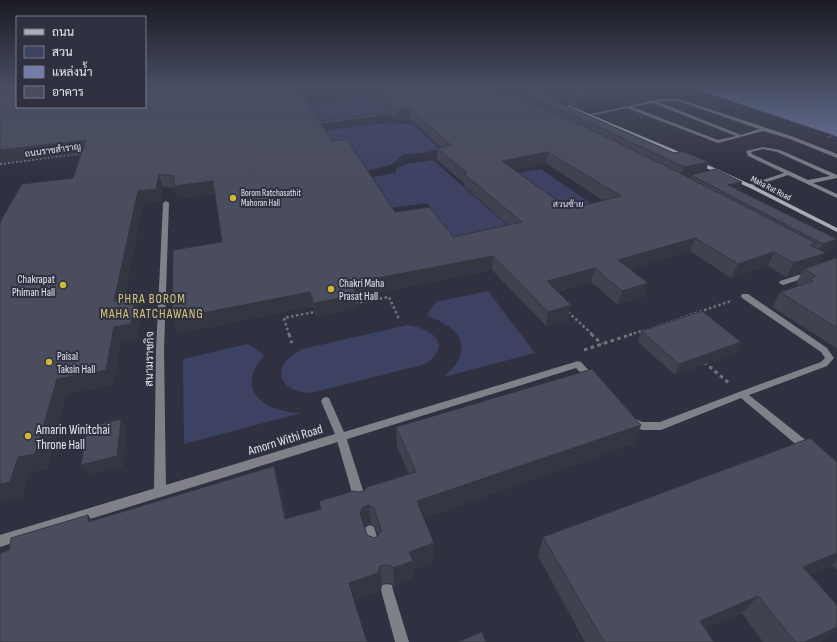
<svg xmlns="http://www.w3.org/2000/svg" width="837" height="642" viewBox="0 0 837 642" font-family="'Sofia Sans Condensed',Sarabun,sans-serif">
<rect width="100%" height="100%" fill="#2f3140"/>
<path fill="#3d4263" d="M410,93L429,107L319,121L310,106Z
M386,123L413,124L440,149L422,153L404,154L391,165L366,171L329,152L322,131Z
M433,160L517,234L456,241L427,203L390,208L373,177L395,173L397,168L406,164Z
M541,169L602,211L566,220L505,175Z
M488,291L535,353L444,377C448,372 454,368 457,362C472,337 447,322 426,316L436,302Z
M407,325C432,328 454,345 425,364L310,393C275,391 271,363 303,349Z
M248,344L265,355C233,390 264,412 301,413L184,444L183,359Z"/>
<path fill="#767da9" d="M689,87H837V137L833,135Z"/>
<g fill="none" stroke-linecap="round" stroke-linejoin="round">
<path stroke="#b6bff6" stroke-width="1" stroke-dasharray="2.5 2" stroke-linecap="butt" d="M820,87L837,91
M835,87H837"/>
<path stroke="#70727f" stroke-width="1.5" stroke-dasharray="1.5 1.5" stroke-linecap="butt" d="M789,98L819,107
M803,102L790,105L837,121
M306,105L373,97
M318,123L392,113
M828,137L837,134"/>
<path stroke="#70727f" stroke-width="2" stroke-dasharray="2 2" stroke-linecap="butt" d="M0,164L85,153"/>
<path stroke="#70727f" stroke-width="2.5" stroke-dasharray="2.5 2.5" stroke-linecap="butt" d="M355,303L389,297L399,319
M568,312L593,335
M652,328L731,301
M289,335L284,318L314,312
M629,335L644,330"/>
<path stroke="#70727f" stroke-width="3" stroke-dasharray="3.5 3.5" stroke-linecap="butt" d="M289,334L292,343
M591,334L602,344
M584,350L632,334
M704,362L729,383"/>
<path fill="#7f8088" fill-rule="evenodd" d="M661,99H679L794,137L837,154V158L790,139L763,131L718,143L627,108L589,116L587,115ZM661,101H678L759,129L741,135L658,102ZM653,103L736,136L718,140L632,107Z
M763,147L780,150L837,175V178L813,183L837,194V198L788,175L752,187H748V185L784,173L748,156L746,151ZM763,149L777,152L830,176L808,180L752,154L751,152Z
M808,272L812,274L811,276L783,285L779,283L780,281Z
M742,294H748L827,348L834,358L827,366L749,395L813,446L814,449L813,452L809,453L805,452L741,398L661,430H642L632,426L627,421L629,418L632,417L642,422H660L739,392L821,362L825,358L821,352L742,298L741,296Z
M578,361L581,362L594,376L596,378L594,380H588L576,368L0,547V535L335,434L321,401L323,398L326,397L329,398L344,432Z"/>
<path fill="#7f8088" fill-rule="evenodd" d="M166,201L169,203L164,351L166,492L164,495L160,497L156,495L154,492L156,351L163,203Z
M341,433L345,434L346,437L367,503L365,507L361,508L357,507L355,503L336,437L337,434Z
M370,525L374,527L380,547L378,551L374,553L370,551L364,531L366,527Z
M387,584L392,585L393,590L409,642H395L381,590L382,585Z"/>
<path fill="#aaacb9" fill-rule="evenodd" d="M558,101L687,155L688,156L683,157L557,103Z
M695,161H699L752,185L837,228V232L748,187L695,163Z"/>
</g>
<path fill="#404250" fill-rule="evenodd" d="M0,87H663L576,107L568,104V107L674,153L709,162L705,172L742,182L739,190L832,248L824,251L820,263L837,259V348H836L772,307L780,292L800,285L796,283L802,272L786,277L768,266L731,278L690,251L630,269L644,297L618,305L591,282L557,292L568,320L546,326L492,270L356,297L357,309L316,317L313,306L177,334L222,242L215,194L178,199L175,188L163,187L160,201L143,204L124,299L141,312L138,339L121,342L114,385L67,394L47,469L30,472L22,497L73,178L82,153L0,163ZM371,97L396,120L409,118L441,147L437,148V160L464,183V186L508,225L453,237L395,212L332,141L308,104ZM546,163L604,201L569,209L515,170Z
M641,331L735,353L675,375L638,342Z
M641,425L633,444L424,518L434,562L413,569V579L394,586L392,584L387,583L382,584L380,591L354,600L9,550L93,521L279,485L287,519L321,509L359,492L364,491L409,474L397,447L396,427ZM371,524L375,527L378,535L374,538L367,535L365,527V526Z
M837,462V570L832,565L810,575L837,605V631L829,637L819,642H763L742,613L705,629L714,642H585L538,556L543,537Z"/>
<path fill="#343641" d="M0,87H14L0,94Z
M370,87L371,97L304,105L302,95Z
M624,87H663L576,107L578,97Z
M569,99L567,109L557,102Z
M409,108V118L396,120V110Z
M86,140L91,152L0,163V150Z
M548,152L546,163L501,173L502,161Z
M709,162L704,174L691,175L690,177L680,179L684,167Z
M159,174L163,187L160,201L143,204L121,315L114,301L138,191Z
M213,181L217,194L178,199L174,186Z
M742,182L738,190L725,193L728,185Z
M695,238L690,251L614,274L618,260Z
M837,239L832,248L818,253L823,244Z
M774,252L768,266L731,278L738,264Z
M826,253L818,266L804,269L802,272L786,277L794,263Z
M493,256L492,270L356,297L357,309L316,317L314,303L351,283Z
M595,268L591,282L544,296L547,281Z
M648,283L644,297L618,305L622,291Z
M310,292L313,306L177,334L172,319Z
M135,297L141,312L138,339L121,342L114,385L67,394L47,469L30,472L22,497L0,502V484L18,457L57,379L114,327Z
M571,305L568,320L546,326L548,312Z
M741,342L735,353L675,375L679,364Z
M121,419L127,430L123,467L88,476L81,465Z
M641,425L633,444L417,520V501Z
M274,466L279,485L291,538L285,519Z
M369,505L371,524L365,526L363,531L360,513L363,507Z
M88,515L102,534L88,522Z
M434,543V562L413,569V579L394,586L393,568L409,552Z
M837,553V560L832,565L785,586L803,567Z
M380,566L382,584L380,591L352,600L349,583Z
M758,596L742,613L686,638L700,621Z
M837,627V631L829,637L819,642H805Z"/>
<path fill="#4a4d5d" stroke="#343641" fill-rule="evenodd" d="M13,87H17V107H145V87H493L588,128L680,173L816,243L810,245L826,253L794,263L774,252L738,264L695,238L618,260L648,283L622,291L595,268L547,281L571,305L548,312L493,256L351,283L356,295L314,303L310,292L172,319L173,250L222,242L213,181L174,186V176L159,174L156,189L138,191L114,301L135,297L131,324L114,327L106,370L57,379L35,454L18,457L10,482L0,484V222L22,184L73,178L86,140L0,150V89L14,87ZM370,87L396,110L409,108L451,145L437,148L467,173L464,174L522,222L453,237L430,207L395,212L347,139L332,141L302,95ZM548,152L621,196L569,209L502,161Z
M504,87H539L569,99L557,102L674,153L682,151L709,162L684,167L593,124Z
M552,87H624L578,97Z
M715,169L742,182L728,185L837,239L823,244L691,175Z
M835,258L837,259V328L780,292L813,281L810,279L816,276L804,269Z
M702,311L741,342L679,364L641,331Z
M592,369L641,425L417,501L434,543L409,552L413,561L393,568L391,566L386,565L380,566L378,573L349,583L367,642H0V553L9,550L11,538L88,515V522L274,466L285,519L321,509L319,501L354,491L359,492L364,491L367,487L416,472L396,427ZM369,505L374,508L381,530L379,535L374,538L367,535L360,513L363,507Z
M121,419L117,456L81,465L87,427Z
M810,438L837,462V553L803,567L837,605V627L805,642H795L758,596L700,621L714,642H604L543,537Z
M482,632L486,642H458Z"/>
<linearGradient id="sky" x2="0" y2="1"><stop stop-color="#1a1b23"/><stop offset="0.49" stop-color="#474e64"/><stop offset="1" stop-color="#474e64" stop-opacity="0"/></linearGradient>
<rect width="837" height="177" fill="url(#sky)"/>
<g fill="#d1b736" stroke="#2f3140" stroke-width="1.5">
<circle cx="233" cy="198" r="4"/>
<circle cx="63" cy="285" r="4"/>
<circle cx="331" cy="289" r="4"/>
<circle cx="49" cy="362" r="4"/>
<circle cx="28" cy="436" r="4"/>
</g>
<g text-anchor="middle" stroke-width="4" stroke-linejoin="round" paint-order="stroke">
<g font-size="9" fill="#e4e6f0" stroke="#2f3140">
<text transform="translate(53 150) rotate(-8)" y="3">ถนนราชสำราญ</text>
<text transform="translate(771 188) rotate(27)" y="3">Maha Rat Road</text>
</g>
<g font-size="9" fill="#e4e6f0" stroke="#2f3140" text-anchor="start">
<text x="241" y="196">Borom Ratchasathit<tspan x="241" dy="10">Mahoran Hall</tspan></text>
</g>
<g font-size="9" fill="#d9defb" stroke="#2f3140">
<text x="568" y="207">สวนซ้าย</text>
</g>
<g font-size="11" fill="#e4e6f0" stroke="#2f3140" text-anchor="start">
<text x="55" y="283" text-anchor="end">Chakrapat<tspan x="55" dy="13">Phiman Hall</tspan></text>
<text x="339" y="287">Chakri Maha<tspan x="339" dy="13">Prasat Hall</tspan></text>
<text x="57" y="360">Paisal<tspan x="57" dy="13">Taksin Hall</tspan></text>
</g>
<g font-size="11" fill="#e4e6f0" stroke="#2f3140">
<text transform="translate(149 359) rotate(-89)" y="4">สนามราชกิจ</text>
</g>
<g font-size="13" letter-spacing="1" fill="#d7c678" stroke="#2f3140">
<text x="152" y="303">PHRA BOROM<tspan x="152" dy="15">MAHA RATCHAWANG</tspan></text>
</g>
<g font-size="13" fill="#e4e6f0" stroke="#2f3140" text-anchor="start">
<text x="36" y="434">Amarin Winitchai<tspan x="36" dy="15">Throne Hall</tspan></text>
</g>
<g font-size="13" fill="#e4e6f0" stroke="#2f3140">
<text transform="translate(285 439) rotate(-17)" y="5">Amorn Withi Road</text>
</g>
</g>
<rect x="16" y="16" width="130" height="92" fill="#2f3140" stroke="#777986"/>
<rect x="24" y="29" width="20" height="6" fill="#aaacb9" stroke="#777986"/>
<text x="52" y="36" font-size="12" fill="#e4e6f0">ถนน</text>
<rect x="24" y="46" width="20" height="12" fill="#3d4263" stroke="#777986"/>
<text x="52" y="56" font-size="12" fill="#e4e6f0">สวน</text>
<rect x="24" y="66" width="20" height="12" fill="#767da9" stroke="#777986"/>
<text x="52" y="76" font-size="12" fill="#e4e6f0">แหล่งน้ำ</text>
<rect x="24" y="86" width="20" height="12" fill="#4a4d5d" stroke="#777986"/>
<text x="52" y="96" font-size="12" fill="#e4e6f0">อาคาร</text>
</svg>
